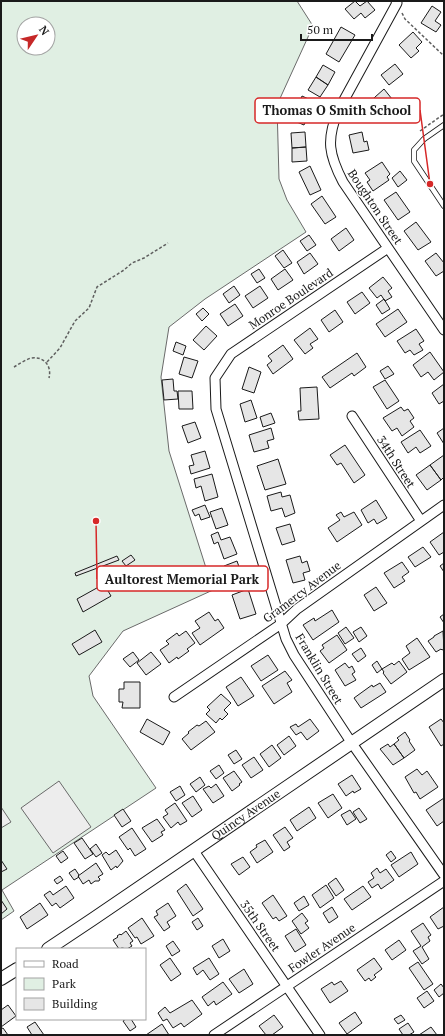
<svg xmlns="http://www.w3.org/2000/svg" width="445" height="1036" viewBox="0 0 445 1036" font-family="'PT Serif',serif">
<rect width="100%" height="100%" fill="#fff"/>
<path fill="#e0efe3" stroke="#6a6a6a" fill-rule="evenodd" d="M1,1H297L313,26L277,105L279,179L287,200L306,232L205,299L169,327L161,377L169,451L213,590L123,631L89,676L93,696L156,788L2,890L14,911L1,920ZM24,24H48V48H24Z"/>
<path fill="#ededed" stroke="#6a6a6a" d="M59,781L91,827L53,853L21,808Z
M1,807L11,822L1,828Z"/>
<path fill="#e6e6e6" stroke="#1a1a1a" d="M355,1L360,6L367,1L375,10L365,18L361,13L354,19L345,9Z
M432,6L441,12L435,21L441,25L436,32L421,23Z
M341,27L355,35L339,62L326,54Z
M413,32L422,42L416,48L419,51L411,58L399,45Z
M395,64L403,74L389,85L381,75Z
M323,65L335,72L328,85L316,77Z
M316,77L328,85L320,97L308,90Z
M384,89L392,99L373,115L365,106Z
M302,96L315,102L309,114L297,108Z
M297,108L309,114L304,125L292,120Z
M305,132L306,147L292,148L291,133Z
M362,132L364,142L367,141L369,150L353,153L349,135Z
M306,147L307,161L292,162V148Z
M382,162L390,174L387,177L389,180L373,191L367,182L370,180L365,173Z
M310,166L321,190L310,195L299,172Z
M400,171L407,180L398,187L392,178Z
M396,192L410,212L398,220L384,200Z
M322,196L336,217L325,224L311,204Z
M416,222L431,242L418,250L404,231Z
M346,228L354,240L339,251L331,239Z
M309,235L316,245L307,251L300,241Z
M283,250L292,263L284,268L275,256Z
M310,253L318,264L304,274L297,262Z
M436,253L444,263V271L436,276L425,261Z
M259,269L265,278L257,283L251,274Z
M285,269L293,280L278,290L271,279Z
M383,277L392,288L388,291L392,297L385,301L381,295L377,298L369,288Z
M234,286L240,295L229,303L223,294Z
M260,286L268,298L253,308L245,296Z
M362,292L370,303L355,314L347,302Z
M384,299L390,309L382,314L376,305Z
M235,304L243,316L228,326L220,314Z
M203,308L209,314L202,321L196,314Z
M398,309L407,322L385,337L376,324Z
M335,310L343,322L329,332L321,320Z
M206,326L217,336L204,350L193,340Z
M310,328L318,339L310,344L313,348L305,354L294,340Z
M416,329L424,341L419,344L423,350L414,355L410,350L405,353L397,341Z
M176,342L186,346L183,355L173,351Z
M283,345L293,359L273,374L267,365L272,361L268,356Z
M430,352L444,372L434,380L428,372L421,377L413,365Z
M357,353L366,367L354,376L352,373L330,388L322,377Z
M184,357L198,361L192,378L179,374Z
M388,366L394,374L385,379L380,371Z
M249,367L261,372L254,393L242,389Z
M173,379L174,391H177L178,399L164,400L162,380Z
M385,380L399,401L387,409L373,387Z
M444,384V401L439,404L432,393Z
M317,387L319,419L299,420L298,411H301L300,388Z
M178,391H192L193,409H179Z
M251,400L257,418L245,422L240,404Z
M401,407L404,411L408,409L414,418L410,421L414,427L402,436L397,428L392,431L383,418Z
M271,413L275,423L263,427L260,417Z
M195,422L201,438L188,443L182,426Z
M271,428L274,439L267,441L269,448L254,452L249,435Z
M444,428V444L437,433Z
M420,430L431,446L420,453L416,447L408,453L401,442Z
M345,445L365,475L354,483L341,463L337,465L330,455Z
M205,451L210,468L191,474L189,466L194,465L191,455Z
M444,455V477L441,480L430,465Z
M278,459L286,484L265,490L257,466Z
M430,465L441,480L427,490L416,475Z
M212,474L218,497L205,501L201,486L196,488L194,479Z
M281,492L282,497L290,495L295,513L285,517L282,508L271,511L267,496Z
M376,500L387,518L377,524L374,519L368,523L361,510Z
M205,505L210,517L201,520L199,514L195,516L192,510Z
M222,508L228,525L216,529L210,512Z
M341,512L344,517L354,512L362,525L337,542L328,528L340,520L336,515Z
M290,524L295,541L282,545L276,528Z
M218,532L221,540L230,537L237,554L224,559L218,542L214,544L211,535Z
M444,532V552L439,555L430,542Z
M423,547L431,557L415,567L408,557Z
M131,555L135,560L126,566L122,561Z
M117,556L119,560L76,576L75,573Z
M300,556L302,563L307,561L310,571L303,573L305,580L293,583L286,560Z
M237,561L245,584L232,589L224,566Z
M402,562L409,572L402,577L405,581L394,588L384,573Z
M444,563V572L440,566Z
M104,584L111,596L83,612L77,599Z
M376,587L387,603L374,611L364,595Z
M248,589L256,614L240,619L232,595Z
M332,610L339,622L313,640L303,625L314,618L315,621Z
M209,612L215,621L218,619L224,628L200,645L192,633L200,628L195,621Z
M444,614V623L440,617Z
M346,627L354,638L345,644L338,633Z
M361,627L367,636L359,642L353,632Z
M95,630L102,642L79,655L72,644Z
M186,631L195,643L187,649L189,651L178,659L177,657L169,663L160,650L169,644L166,641L177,633L179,636Z
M443,631L444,649L442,650L441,649L436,652L428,641L434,637V636Z
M337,635L347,650L329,663L320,651L324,648L322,645Z
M417,638L430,657L409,670L402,659L410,653L406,646Z
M361,648L366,656L358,662L352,654Z
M133,652L139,660L130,667L123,659Z
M151,652L161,664L146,675L137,663Z
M268,655L278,670L261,681L251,666Z
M377,661L382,669L377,673L372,665Z
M399,661L407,672L391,684L383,673L384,672L382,669L392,663L394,665Z
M345,663L349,668L352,666L355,672L352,674L356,680L345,686L335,670Z
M285,671L292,680L287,683L292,692L274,704L262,686Z
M241,677L254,696L238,706L226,687Z
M124,682H140V708H122L123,702H119V689H124Z
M380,683L386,692L361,708L354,698L372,685L373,687Z
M221,694L231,703L224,710L228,714L222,720L220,718L216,723L206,714L210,710L207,707Z
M147,719L170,732L163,745L140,732Z
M310,719L319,731L307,740L301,732L296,735L290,727L296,724L298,727Z
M441,719L444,723V744L441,746L429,727Z
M206,721L215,732L191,750L182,739L189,733L188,732L197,725L199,726Z
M405,732L410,740L409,741L415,750L404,758L394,744L399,740L397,738Z
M289,736L296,746L284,755L277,745Z
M388,744L390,747L394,744L404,758L393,765L380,749Z
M272,745L281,758L269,767L260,754Z
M236,750L242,759L234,764L228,755Z
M254,757L263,770L251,778L242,765Z
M219,765L224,773L216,779L210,771Z
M417,769L422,775L427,771L438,787L420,799L416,792L414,793L405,777Z
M234,771L242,782L239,784L240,785L232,791L223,778Z
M352,775L361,789L354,793L353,791L346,796L338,784Z
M200,777L205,785L196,792L190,784Z
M216,784L224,796L213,803L203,789L209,786L211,788Z
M180,786L185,795L176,801L170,792Z
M333,794L342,808L328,818L318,803Z
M193,796L202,810L192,817L182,803Z
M444,798V821L437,826L426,810Z
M175,803L187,821L180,825L178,822L171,828L163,817L168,814L165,810Z
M309,807L316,818L297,831L290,820Z
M359,808L367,819L360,823L353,812Z
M123,809L131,821L122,827L114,815Z
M350,810L356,819L347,825L341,815Z
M157,819L165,830L161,832L163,835L152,842L142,828Z
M285,827L293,838L287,842L290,847L284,851L273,835Z
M132,828L146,849L135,856L130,848L128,850L119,837Z
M82,838L93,854L85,859L74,843Z
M265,840L273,852L257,863L250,852L257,847L256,845Z
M96,844L102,853L96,857L90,849Z
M116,850L123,861L117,868L116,866L111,870L102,855L106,852L109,855Z
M63,851L68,858L61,863L56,856Z
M391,851L396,858L391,862L386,855Z
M411,852L418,864L399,877L391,865Z
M243,857L250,867L239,875L231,864Z
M1,860L7,869L1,872Z
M96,863L103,874L98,877L100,879L99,881H95L91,884L89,880L83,884L78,876Z
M377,868L380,873L386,869L394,880L381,889L378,884L372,888L368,882L374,878L371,873Z
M75,869L79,875L78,876L79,877L74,880L69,873Z
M60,876L63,880L57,884L54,880Z
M336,878L344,890L336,896L328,884Z
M186,884L203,909L193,916L177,891Z
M326,885L334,898L320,908L312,895Z
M66,886L74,898L60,908L56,903L52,906L44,895L50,891L53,895Z
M363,886L371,897L352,910L344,899Z
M273,895L287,916L279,921L276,917L273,919L262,903Z
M304,896L309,905L299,911L294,903Z
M1,900L7,909L1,914Z
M40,903L48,915L27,929L20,917Z
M168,903L176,916L167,922L170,927L164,931L154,917L158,915L156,911Z
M332,907L338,917L329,923L323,913Z
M444,907V926L438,929L430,917Z
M302,913L308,921L305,923L309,928L301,934L292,921Z
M142,918L154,936L141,944L137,937L135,938L128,928Z
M198,918L203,926L197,930L192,922Z
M423,923L431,935L428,937L430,941L422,947L429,959L422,964L413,951L421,946L411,931Z
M296,929L306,945L295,952L285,936Z
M126,931L133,941L130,943L132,946L127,949L122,948L119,949L113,940L118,937L117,936L120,934L121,935Z
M223,939L230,951L219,958L212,946Z
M399,940L406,950L392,960L385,950Z
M173,941L180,951L172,956L166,946Z
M170,958L181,974L171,981L160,965Z
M209,958L219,974L210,980L203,970L197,975L193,968Z
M374,958L382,969L374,975L376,977L371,981L369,978L365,981L357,970Z
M418,962L433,984L424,990L409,968Z
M244,969L253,984L239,993L229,979Z
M341,981L348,991L330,1003L321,989L332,982L334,985Z
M223,982L232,994L216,1005L214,1001L208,1006L202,997Z
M441,984L444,988V993L439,997L434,990Z
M427,991L434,1001L424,1008L417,998Z
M192,1000L202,1014L184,1027L181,1023L173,1028L167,1019L163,1021L158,1013L165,1007L170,1013Z
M8,1005L16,1016L1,1027V1010Z
M355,1012L362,1023L347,1034L339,1023Z
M274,1015L283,1027L272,1035H266L259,1026Z
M401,1015L405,1020L398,1024L394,1019Z
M126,1019H131L136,1027L130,1031L123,1021Z
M35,1022L44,1035H32L27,1027Z
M408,1023L414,1032L409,1035H403L399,1029Z
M162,1024L169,1035H146Z
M431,1027L437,1035H419Z
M3,1028L8,1035H1V1029Z"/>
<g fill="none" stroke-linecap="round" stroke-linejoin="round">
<g stroke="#1a1a1a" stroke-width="6">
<path id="lane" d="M444,125L424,139L414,150V161L444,206"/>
</g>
<g stroke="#1a1a1a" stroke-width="11">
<path id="street" d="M396,1L397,3L338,111C326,140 329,155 343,182L444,330
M388,248L231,354L215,378L216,409L286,639L294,655L351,742L444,875
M352,416L421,521
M174,697L281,624L297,609L444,505
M194,851L320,1035
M214,1035L444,881"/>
</g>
<g stroke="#1a1a1a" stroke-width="14">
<g id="secondary">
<path id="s1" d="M48,949L93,919L444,680"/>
<path d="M1,979L17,969"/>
</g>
</g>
<path stroke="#5f5f5f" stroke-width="1.5" stroke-dasharray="3 2" stroke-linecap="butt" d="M402,13L405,19L444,56
M420,131L444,114
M390,236L395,232
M47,362L60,348L75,321L89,308L97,287L124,270L132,263L144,258L168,243
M14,367C19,364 25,360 31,358C44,356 52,366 49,378"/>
<use href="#lane" stroke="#fff" stroke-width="4.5"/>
<use href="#street" stroke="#fff" stroke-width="9"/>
<use href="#secondary" stroke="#fff" stroke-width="12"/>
</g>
<g text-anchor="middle" stroke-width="3" stroke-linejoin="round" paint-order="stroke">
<g font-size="12" fill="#1a1a1a" stroke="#fff">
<text transform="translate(375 207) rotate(56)" y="4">Boughton Street</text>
<text transform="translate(291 299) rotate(-34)" y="4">Monroe Boulevard</text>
<text transform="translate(396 462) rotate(57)" y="4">34th Street</text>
<text transform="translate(302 592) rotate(-37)" y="4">Gramercy Avenue</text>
<text transform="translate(319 669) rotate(59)" y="4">Franklin Street</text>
<text dy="4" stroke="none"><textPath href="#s1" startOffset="239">Quincy Avenue</textPath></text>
<text transform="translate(260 926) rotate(55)" y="4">35th Street</text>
<text transform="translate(322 948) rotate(-34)" y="4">Fowler Avenue</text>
</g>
</g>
<path fill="none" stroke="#d62828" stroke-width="1.5" d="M430 184L420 110M96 521L97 579"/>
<g fill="#d62828" stroke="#fff" stroke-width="1.5">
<circle cx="430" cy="184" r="4"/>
<circle cx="96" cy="521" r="4"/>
</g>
<g fill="#fff" stroke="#d62828" stroke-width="1.5">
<rect x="255" y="98" width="165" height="25" rx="4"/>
<rect x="97" y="566" width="171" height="25" rx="4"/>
</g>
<g font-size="13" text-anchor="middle" font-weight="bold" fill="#1a1a1a">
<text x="337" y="115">Thomas O Smith School</text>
<text x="182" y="584">Aultorest Memorial Park</text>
</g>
<rect width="445" height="1036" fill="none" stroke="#1a1a1a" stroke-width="4"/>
<rect x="16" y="948" width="130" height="72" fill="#ffffff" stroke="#a3a3a3"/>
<rect x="24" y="961" width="20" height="6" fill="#ffffff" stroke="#a3a3a3"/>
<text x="52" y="968" font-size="12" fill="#1a1a1a">Road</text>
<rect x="24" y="978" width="20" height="12" fill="#e0efe3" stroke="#a3a3a3"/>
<text x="52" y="988" font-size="12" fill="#1a1a1a">Park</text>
<rect x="24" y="998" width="20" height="12" fill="#e6e6e6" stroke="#a3a3a3"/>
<text x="52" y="1008" font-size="12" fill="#1a1a1a">Building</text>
<g transform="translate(36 36) rotate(55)"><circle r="19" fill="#ffffff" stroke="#a3a3a3"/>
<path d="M0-3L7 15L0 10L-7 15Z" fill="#c62828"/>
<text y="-6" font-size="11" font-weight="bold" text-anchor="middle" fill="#1a1a1a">N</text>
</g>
<path d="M301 34v6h71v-6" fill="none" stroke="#1a1a1a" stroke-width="2"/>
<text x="307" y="34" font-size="12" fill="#1a1a1a" stroke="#ffffff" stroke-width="3" paint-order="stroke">50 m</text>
</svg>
